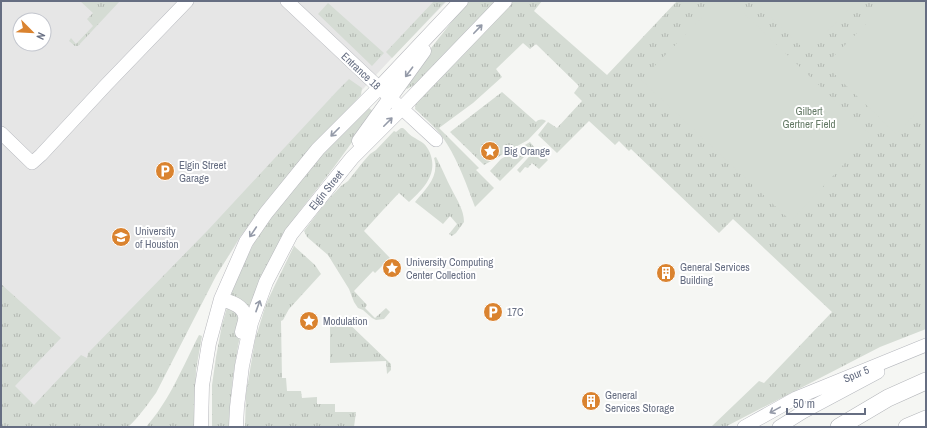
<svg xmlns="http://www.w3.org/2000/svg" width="927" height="428" viewBox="0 0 927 428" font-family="'Archivo Narrow',sans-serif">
<defs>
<pattern id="grass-tufts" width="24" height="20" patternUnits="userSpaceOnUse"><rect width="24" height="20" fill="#d5dcd4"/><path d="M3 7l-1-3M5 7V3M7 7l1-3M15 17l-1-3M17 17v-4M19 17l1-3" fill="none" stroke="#b1b7b1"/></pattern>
</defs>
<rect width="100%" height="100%" fill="#f5f6f3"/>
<path fill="#e6e6e6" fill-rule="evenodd" d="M1,1H447L389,61L277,182L205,292L123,427H1ZM20,20H44V44H20Z"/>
<path fill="url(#grass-tufts)" d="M80,1H120L78,46H75L69,41L71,38L76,44L93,26L87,19L93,13Z
M434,1H446L392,58L386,52Z
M468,1H495L493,4L416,84L407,89L403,85L413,71Z
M513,1H542L534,11L607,75L677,1H926V329L880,347L725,427H711L759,381L764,383L832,312L733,219L719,233L631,149L629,151L619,141L615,145L589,121L557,153L538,135L548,122L557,128L582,101L574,93L579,86L536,44L530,49L523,43L496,69L502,77L473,103L439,128L479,168L476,170L494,188L475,207C467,186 459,163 447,144C439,130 427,120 415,109L416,103Z
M328,3L384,53L372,66L318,14Z
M349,79L362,88L361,95L303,158L267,200L240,237L216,276L156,393C147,405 139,417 128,427H1V284L61,338L15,386L34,405L81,355L87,358L88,353L208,230L338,90Z
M502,92L536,122C539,119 542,119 546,121L528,140L484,165L450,132Z
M369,108L374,112L334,167L299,212L277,247L250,305L239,341L233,376L230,405V427H212V385L216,357L222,325L230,297L241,269L255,241L271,214L315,161Z
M401,128H403C407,131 410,136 415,138C417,140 421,141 423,143C427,146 430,152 431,156C437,176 422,190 409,202L399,193L383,210L364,231L390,258L375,273L373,271L354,291L367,305L365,308L375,318L386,308L390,312L384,319L376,320L372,318L363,310L358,308L354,302L349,289L328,255L307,237L304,231L326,202L341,186L348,181L363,162L370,154L376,150L394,131L396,132Z
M530,142L534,147L500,181L490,171L501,159Z
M536,149L548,160L539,169L532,163L528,168L525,167L520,173L517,170Z
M436,157C442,168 446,179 452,190C457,200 464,210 464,222L456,233L452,236L449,234L457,224L450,216L443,224L415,202C426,189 440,176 434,158Z
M294,246L315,265L321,274L289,309L283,320L281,321L282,378H286L287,391H301L302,398L317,397V404H335V412H356L354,427H245L246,394L255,340L266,304L274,287Z
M342,317L391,364V370L387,374L386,361L330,363V319L336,325Z
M199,335L202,336L196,370L195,412L196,427H146C170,400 183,366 199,335Z"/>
<path fill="#d5dcd4" d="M718,1H731L871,135L791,221L641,80Z
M754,1H857L807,52Z
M889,1H926V103L896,134L825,65Z"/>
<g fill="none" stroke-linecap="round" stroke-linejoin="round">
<g stroke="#b6b8be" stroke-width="14">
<path id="secondary" d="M287,1L371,80L436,140
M1,133L32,163L41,155L106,85L187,1
M744,427L796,398L926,345
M779,427L803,412L878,372"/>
</g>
<g stroke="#b7b8bd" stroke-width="15">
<path id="primary" d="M359,141L424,51
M221,299C230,302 243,305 245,316C246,320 243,327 242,332
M201,427L202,386L209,343L221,299L246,242L266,213L318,149L379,88L461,1
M236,427L237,407L242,366L251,323L266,282L291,234L352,158L402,108L505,1"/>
</g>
<g stroke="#b4b6ba" stroke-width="18">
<path id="highway" d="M839,427L888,398L926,381
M907,427L926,419"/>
</g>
<use href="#secondary" stroke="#fff" stroke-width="13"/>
<use href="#primary" stroke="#fff" stroke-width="14"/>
<use href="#highway" stroke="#fff" stroke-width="17"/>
</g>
<defs><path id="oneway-shaft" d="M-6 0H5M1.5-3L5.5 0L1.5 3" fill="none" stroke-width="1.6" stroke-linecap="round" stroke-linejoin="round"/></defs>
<g stroke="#949aa8">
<use href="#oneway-shaft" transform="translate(478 29) rotate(-46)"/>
<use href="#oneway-shaft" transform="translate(409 72) rotate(127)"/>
<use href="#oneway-shaft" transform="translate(388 122) rotate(-45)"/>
<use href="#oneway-shaft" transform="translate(335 132) rotate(135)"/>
<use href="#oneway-shaft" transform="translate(253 232) rotate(124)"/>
<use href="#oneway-shaft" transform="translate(258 306) rotate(-70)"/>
<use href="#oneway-shaft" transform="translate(775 410) rotate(151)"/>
</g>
<defs>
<g id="sight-disc" transform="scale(1)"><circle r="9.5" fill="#da832f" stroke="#fff"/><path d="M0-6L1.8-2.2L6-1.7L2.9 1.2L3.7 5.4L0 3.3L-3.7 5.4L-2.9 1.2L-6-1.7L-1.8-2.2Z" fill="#fff"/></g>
<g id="parking-disc" transform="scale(1)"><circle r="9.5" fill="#da832f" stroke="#fff"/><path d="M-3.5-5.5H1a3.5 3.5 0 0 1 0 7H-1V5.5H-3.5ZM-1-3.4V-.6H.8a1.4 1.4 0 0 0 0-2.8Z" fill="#fff"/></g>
<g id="university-disc" transform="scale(1)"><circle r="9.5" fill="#da832f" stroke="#fff"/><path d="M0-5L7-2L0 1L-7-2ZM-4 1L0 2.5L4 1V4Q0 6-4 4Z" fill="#fff"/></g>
<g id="building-disc" transform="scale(1)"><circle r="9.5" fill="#da832f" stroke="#fff"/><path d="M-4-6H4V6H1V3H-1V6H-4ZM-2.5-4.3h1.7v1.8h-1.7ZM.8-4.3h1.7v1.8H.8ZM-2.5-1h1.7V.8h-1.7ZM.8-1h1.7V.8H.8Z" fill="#fff"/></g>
</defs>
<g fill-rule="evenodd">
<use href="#sight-disc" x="490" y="151"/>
<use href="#parking-disc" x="165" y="171"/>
<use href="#university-disc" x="121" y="237"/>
<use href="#sight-disc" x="392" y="268"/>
<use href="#building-disc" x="666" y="273"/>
<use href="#parking-disc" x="493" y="312"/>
<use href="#sight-disc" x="309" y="321"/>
<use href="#building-disc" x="591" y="401"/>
</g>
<g text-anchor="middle" stroke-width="4" stroke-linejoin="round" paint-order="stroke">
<g font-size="11" fill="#666e82" stroke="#fff">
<text transform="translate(361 71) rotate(43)" y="4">Entrance 18</text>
<text transform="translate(326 190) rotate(-51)" y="4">Elgin Street</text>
<text transform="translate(856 374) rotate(-22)" y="4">Spur 5</text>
</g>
<g font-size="11" fill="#657a66" stroke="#fff">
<text x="809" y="115">Gilbert<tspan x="809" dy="13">Gertner Field</tspan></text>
</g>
<g font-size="11" fill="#666e82" stroke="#fff" text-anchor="start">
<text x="504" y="155">Big Orange</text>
<text x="179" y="169">Elgin Street<tspan x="179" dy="13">Garage</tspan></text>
<text x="135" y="235">University<tspan x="135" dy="13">of Houston</tspan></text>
<text x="406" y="266">University Computing<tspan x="406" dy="13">Center Collection</tspan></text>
<text x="680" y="271">General Services<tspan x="680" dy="13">Building</tspan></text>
<text x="507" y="316">17C</text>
<text x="323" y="325">Modulation</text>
<text x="605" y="399">General<tspan x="605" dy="13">Services Storage</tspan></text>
</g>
</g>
<rect width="927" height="428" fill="none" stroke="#666e82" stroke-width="4"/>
<g transform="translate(32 32) rotate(114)"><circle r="19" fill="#ffffff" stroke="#c2c5cd"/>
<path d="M0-3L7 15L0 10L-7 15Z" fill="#da832f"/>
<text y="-6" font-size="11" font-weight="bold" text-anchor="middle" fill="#666e82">N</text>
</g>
<path d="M787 408v6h78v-6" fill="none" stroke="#666e82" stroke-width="2"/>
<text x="793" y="408" font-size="12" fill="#666e82" stroke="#ffffff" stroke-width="3" paint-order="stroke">50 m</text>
</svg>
